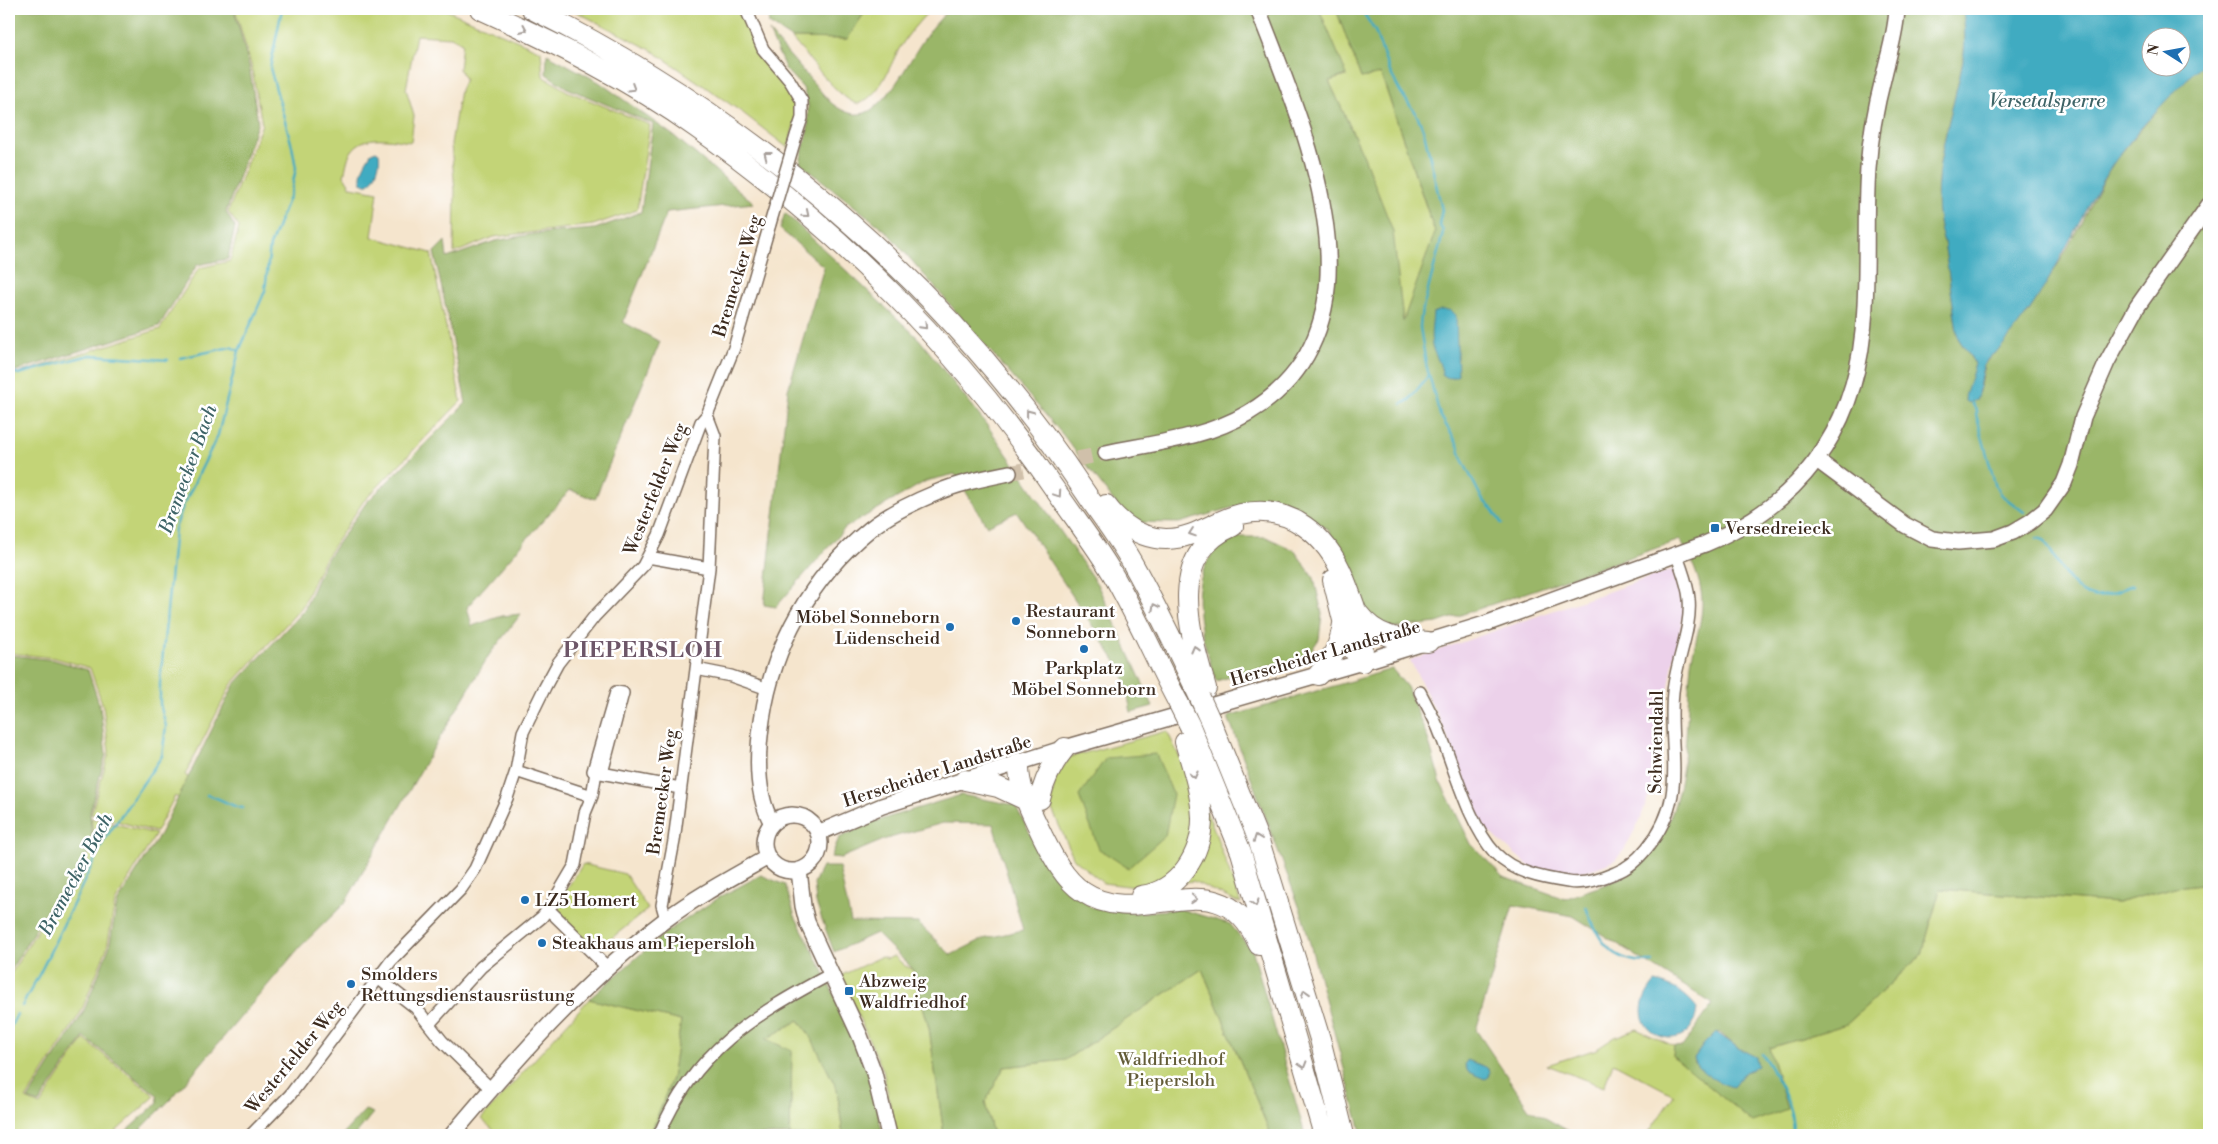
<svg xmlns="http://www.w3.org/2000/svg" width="2218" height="1144" viewBox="0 0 2218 1144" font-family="'Libre Bodoni',serif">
<rect width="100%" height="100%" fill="#fff"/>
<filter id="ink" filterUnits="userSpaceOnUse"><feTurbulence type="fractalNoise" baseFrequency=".02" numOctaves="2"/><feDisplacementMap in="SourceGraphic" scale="10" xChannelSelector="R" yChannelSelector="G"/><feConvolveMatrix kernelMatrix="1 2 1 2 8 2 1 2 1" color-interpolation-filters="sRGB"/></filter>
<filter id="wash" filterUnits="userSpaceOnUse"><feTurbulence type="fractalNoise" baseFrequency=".0096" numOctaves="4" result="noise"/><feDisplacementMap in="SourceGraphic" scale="20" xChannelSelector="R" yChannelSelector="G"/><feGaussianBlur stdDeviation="1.12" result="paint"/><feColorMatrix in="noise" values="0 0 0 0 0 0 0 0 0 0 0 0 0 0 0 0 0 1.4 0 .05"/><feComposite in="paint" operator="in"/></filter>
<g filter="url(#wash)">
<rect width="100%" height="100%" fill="#f5e5cd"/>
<path fill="#ecd1ea" d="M1674,569L1684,612L1674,657L1652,786L1640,820L1624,850L1614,861L1593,869L1567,875L1535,871L1483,827L1444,728L1410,660Z"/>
<path fill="#c3d477" stroke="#7f7f4a" d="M235,9H444L541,51L543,76L567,91L650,125L637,210L593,225L494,237L454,253L455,191L451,144L460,90L465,79L459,69L462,43L451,37L416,35L406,89L414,116L411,142C391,140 364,132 351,152C347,158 346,168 344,176L351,187L378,192L372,237L431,253L461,401L363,502L322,563L302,607L231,685L185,775L191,779L183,801L175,796L156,832L91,814L109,752L103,706L90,668L55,658L9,653V376L160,329L199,268L230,261L239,227L228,212L262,124L251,65Z
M571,9H740L756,52L785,84L798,110L788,148L743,113L653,51Z
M867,9H931C919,21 908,34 899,49C888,69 881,95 858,104C839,100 807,55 791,38L847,39Z
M1319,9H1336L1361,78L1381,74L1435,233L1403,322L1392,231L1364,157L1329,81L1347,76Z
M1167,731L1212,824L1241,904L1193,881L1144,888L1103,883L1074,859L1051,807L1055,779L1070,757Z
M91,818L156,834L115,902L107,948L81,1012L26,1099L40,1105L84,1039L155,1096L112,1135H9V977L52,906L82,874L94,842Z
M583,864L625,874L648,909L598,949L593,947C581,936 553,920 558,902Z
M2209,883V1135H1647L1674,1095L1613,1063L1604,1087L1547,1065L1597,1049L1615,1037L1636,1029L1674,1046L1673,1057L1787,1109L1769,1048L1847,1024L1922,954L1940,889L2117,903L2175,887Z
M894,956L905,966L913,969L929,1028L944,1135H896L883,1070L840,976L881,957L887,959Z
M1202,969L1271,1135H993L985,1103L1004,1067L1065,1060Z
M589,999L681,1021L672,1078L650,1135H499L481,1119Z
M799,1020L811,1037L837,1089L843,1135H790L792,1052L765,1039Z"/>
<path fill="#9ab668" stroke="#6a7043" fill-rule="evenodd" d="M9,9H234L249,65L258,122L226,212L235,227L228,259L197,265L159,326L9,373Z
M767,9H867L847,39L791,38L769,24Z
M949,9H1319L1347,75L1329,81L1364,157L1393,231L1403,321L1435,232L1381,74L1361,78L1336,9H1963C1965,28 1966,47 1962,66C1951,120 1925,187 1944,242L1958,338L1975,364L1969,386L1979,392L1984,365L1990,357L2001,347L2028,313L2065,253L2104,178L2116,159L2162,104L2209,57V883L2175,887L2117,903L1940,889L1922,954L1847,1024L1769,1048L1787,1109L1752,1122L1673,1056L1674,1046L1682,1047L1713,1004L1573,916L1513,905L1476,1030L1529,1109L1576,1135H1362L1302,914L1228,717L1392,669L1407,687L1428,739L1440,781L1471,844L1503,877L1565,899C1591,888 1625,882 1645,859C1692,805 1684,730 1691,664C1694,643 1703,621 1702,600C1701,579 1691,558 1680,540L1437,623L1392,628L1363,610L1328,529L1278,505L1238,506L1179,523L1130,522L1063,435L887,232L800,163L808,128V104L803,88L786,70L769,32L830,102C840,110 852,117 865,113C891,103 910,57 927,35C933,26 942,17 949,9ZM1719,1032L1738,1048L1755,1057L1753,1069L1745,1072L1732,1087L1695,1063L1694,1058L1704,1044Z
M547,54L599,82L674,136L754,203L667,212L623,322L660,342L595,499L570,490L467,607L472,626L502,616L521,614L489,655L429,756L345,903L300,947L172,1098L135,1135H122L158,1102L157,1095L84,1037L39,1103L28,1099L83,1013L109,948L117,903L160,834L234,685L304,610L324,563L366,503L466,403L434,252L445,241L447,258L495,241L533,234L595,229L641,212L653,124L567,88L546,74Z
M785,213L919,339L989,428L1097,584L1153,706L1131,712L1123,672L1017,512L987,526L955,474L926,481L845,528L776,607L764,605L788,390L824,267L780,229Z
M1238,537H1266L1294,550L1314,578L1322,614L1319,639L1308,655L1216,681C1204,642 1186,595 1210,557C1215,549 1230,542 1238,537Z
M9,655L54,660L88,670L100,707L106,754L90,812L92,842L79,874L50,905L9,973V940L10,938L9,937Z
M1156,754L1173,794L1165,836L1128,868L1099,849L1079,796L1106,758Z
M961,795L1015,805L1050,871L1091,907L1135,913L1180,909L1230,924L1253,952L1305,1135H1271L1202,969L1065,1060L1004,1067L985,1103L993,1135H944L929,1028L913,969L876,933L834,952L816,903L814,883L822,867H839L851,922L918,923L951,955L983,939L1023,930L993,824L943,823L886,839L841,858L831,857L839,838L873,822Z
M761,875L785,885L795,916L822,968L869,1073L883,1135H843L837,1089L811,1037L799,1020L766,1039L792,1051L790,1135H650L672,1078L681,1021L589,999L665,933L718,898Z
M365,1110L373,1113L355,1135H342Z"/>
<path fill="#41abc1" stroke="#3e6a70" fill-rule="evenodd" d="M1963,9H2209V57C2172,94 2133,132 2105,176C2082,213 2065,253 2043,289C2031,309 2018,327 2003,345C1998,352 1989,355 1985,363C1979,374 1981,388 1976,400L1969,403L1966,401L1965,396L1975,364L1958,338L1944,242C1925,187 1951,121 1962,66C1966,47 1965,28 1963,9ZM2150,38H2180V68H2150Z
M376,151L379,153C381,164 376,176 369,184H363C357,174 366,162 371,153Z
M1441,310H1449L1456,315L1458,375C1452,379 1448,379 1442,374C1441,365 1438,360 1434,352C1429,341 1432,324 1433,313Z
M1655,982C1672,985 1687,994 1697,1008C1693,1065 1611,1032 1655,982Z
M1716,1032L1738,1048L1756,1057L1758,1066L1745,1072L1733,1087C1720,1084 1697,1072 1694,1058L1704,1044Z
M1467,1060L1486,1067L1490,1071L1489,1077L1485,1079L1468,1072L1465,1065Z"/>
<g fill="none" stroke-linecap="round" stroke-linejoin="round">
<path stroke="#41abc1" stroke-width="2.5" d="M1361,9L1375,31L1389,70L1400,91L1418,117L1424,132L1442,210L1439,224L1443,231L1442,237L1421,316L1420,327L1426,364L1440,415L1458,445L1462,459L1482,499L1492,509L1502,524
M180,358L231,347L239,351
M9,371L19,374L90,355L168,360
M1972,403L1977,412L1976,414L1995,484L2000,494L2024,512
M1402,404L1409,400L1429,375
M2037,538L2044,540C2056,558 2069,591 2092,596C2105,599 2121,589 2133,585
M207,795C219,797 233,808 243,808
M1586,907C1598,942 1613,964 1653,962
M22,1006L40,973L104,840L162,756L166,726L160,704V683L175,529L183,506L218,435L239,351L265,291L270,246L291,192L296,168L292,146L270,68L282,9
M9,1030L17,1014
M1762,1054C1778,1079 1794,1105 1793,1135"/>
</g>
</g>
<g filter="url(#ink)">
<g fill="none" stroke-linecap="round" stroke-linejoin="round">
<path stroke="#d0c0aa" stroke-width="15" stroke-dasharray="15 8" stroke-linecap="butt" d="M1009,473L1106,453"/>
<g stroke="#7c6b5b" stroke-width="14">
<path id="minor" d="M746,9L763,49L790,81L802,101V118L796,136
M648,557L709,568
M696,669L731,676L768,689
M1420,692C1427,706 1435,719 1440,733C1455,769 1469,825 1495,853C1514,873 1542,878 1568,882C1583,885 1601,879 1615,873C1629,868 1638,859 1647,848C1690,795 1667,751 1673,692C1676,661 1692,629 1689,599C1688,584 1681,569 1677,555
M516,771L592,796
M596,772L593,771L616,692L623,693L602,773
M548,909L607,967
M666,919L662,905L674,841L709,568L715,436L707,415
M379,979L416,1008L442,1041L491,1089
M429,1024L481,967L542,917L552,904L575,865L585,813L592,796L596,772L680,788
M251,1135L290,1095L391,961L461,889L475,869L507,798L516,771L523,732L545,687L558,663L594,617L643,566L659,535L701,422L707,415L734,348L770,224
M659,1135C694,1051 754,1015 831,974"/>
</g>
<g stroke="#7c6b5b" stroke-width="18">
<path id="secondary" d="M1106,453C1154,443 1206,438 1248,413C1395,326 1304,129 1258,9
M1817,460L1905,525L1932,539L1958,542L1994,539L2013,532L2030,522L2045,510L2064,483L2071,465L2083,417L2107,362L2137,307L2209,205
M764 843a28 28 0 1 1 56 0a28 28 0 1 1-56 0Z
M772,823C755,794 757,753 762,720C773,645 811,577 870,529C889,514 914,502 936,493C959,483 985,478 1009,473
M818,833L882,806L1065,748L1362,662L1485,624L1705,544C1798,505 1853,433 1863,332C1869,278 1864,223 1868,169C1870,137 1876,106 1884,75C1889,53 1896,32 1897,9
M799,870L803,906L807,922L860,1036L874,1073L889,1135
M452,1135C517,1058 583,982 665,920C697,896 733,877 768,857"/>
</g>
<g stroke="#7c6b5b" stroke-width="22">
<path id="motorway" d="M480,9C555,43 630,80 697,128C837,226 962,353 1058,494C1076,520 1096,546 1112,573C1137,616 1156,661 1179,704
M532,9C753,118 948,286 1085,492C1101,516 1120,540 1134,566C1158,609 1179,654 1200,698
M1106,505C1127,533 1157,547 1192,534C1208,528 1224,518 1241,514C1290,503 1327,536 1344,578C1355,606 1366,632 1362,662
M1333,580L1349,644L1362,662
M1358,613C1376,637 1399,640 1428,642
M1318,675C1332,659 1340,645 1343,624
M1206,688C1191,635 1164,555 1233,526
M1210,720L1259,841L1320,1039L1344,1135
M1190,726L1241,852L1324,1135
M1019,763C1018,790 1032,813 1043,837C1053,857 1064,879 1083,892C1143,933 1220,854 1259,945
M965,780L998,787L1026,800
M1040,799C1044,779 1052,764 1065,748
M1141,896C1179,891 1202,854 1202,818C1201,792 1192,766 1185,742"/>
</g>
<use href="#minor" stroke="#fff" stroke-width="11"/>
<use href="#secondary" stroke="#fff" stroke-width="15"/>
<use href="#motorway" stroke="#fff" stroke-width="20"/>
<g stroke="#7c6b5b" stroke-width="14" stroke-linecap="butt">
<path id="minor-bridge" d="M770,224L796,136"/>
</g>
<g stroke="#7c6b5b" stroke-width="22" stroke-linecap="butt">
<path id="motorway-bridge" d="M1200,698L1210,720
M1179,704L1190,726"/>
</g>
<use href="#minor-bridge" stroke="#fff" stroke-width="11"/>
<use href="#motorway-bridge" stroke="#fff" stroke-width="20"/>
</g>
<defs><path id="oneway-chevron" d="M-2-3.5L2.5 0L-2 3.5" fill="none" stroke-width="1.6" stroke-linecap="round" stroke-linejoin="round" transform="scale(1.25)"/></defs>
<g stroke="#a79f9a">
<use href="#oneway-chevron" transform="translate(524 29) rotate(24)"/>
<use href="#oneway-chevron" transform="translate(632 88) rotate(32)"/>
<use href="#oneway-chevron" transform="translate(767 155) rotate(-142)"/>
<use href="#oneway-chevron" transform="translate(806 214) rotate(40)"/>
<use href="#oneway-chevron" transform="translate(924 326) rotate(47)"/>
<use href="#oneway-chevron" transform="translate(1029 413) rotate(-128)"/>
<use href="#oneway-chevron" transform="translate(1058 494) rotate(56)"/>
<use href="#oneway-chevron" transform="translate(1192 533) rotate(161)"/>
<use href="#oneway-chevron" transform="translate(1155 607) rotate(-117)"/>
<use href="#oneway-chevron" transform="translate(1195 649) rotate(-104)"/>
<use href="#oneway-chevron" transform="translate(1194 775) rotate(76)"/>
<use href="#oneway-chevron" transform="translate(1257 838) rotate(-110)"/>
<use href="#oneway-chevron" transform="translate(1194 899) rotate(3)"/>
<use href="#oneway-chevron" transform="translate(1255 903) rotate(74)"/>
<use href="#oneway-chevron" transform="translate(1305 993) rotate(-107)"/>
<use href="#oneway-chevron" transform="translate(1303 1065) rotate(73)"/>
</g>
</g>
<g fill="#1f6fb2" stroke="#fff" stroke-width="2">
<rect x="1710" y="523" width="10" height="10" rx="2.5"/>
<circle cx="1016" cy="621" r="5"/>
<circle cx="950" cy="627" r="5"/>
<circle cx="1084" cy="649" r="5"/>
<circle cx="525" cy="900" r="5"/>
<circle cx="542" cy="943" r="5"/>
<circle cx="351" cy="984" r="5"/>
<rect x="844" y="986" width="10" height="10" rx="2.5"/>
</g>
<g text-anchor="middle" stroke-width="5" stroke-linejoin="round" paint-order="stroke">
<g font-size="18" fill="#3b2a1e" stroke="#fff">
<text transform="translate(737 276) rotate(-73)" y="6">Bremecker Weg</text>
<text transform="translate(655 489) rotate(-68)" y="6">Westerfelder Weg</text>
<text transform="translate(1325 653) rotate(-16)" y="6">Herscheider Landstraße</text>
<text transform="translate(1656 742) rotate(-89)" y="6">Schwiendahl</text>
<text transform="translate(937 771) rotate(-18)" y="6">Herscheider Landstraße</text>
<text transform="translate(662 792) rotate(-82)" y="6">Bremecker Weg</text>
<text transform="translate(294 1057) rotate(-50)" y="6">Westerfelder Weg</text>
</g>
<g font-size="18" fill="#3b2a1e" stroke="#fff" text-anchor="start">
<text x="1725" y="534">Versedreieck</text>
<text x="1026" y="617">Restaurant<tspan x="1026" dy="21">Sonneborn</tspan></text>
<text x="940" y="623" text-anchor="end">Möbel Sonneborn<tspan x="940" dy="21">Lüdenscheid</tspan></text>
<text x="1084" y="674" text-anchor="middle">Parkplatz<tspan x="1084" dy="21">Möbel Sonneborn</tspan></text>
<text x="535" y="906">LZ5 Homert</text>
<text x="552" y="949">Steakhaus am Piepersloh</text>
<text x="361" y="980">Smolders<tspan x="361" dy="21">Rettungsdienstausrüstung</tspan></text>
<text x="859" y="987">Abzweig<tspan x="859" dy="21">Waldfriedhof</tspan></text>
</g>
<g font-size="18" fill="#645d39" stroke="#fff">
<text x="1171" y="1065">Waldfriedhof<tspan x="1171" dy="21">Piepersloh</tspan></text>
</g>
<g font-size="19" font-style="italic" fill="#3e6467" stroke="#fff">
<text x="2047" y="107">Versetalsperre</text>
<text transform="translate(187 469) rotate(-70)" y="7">Bremecker Bach</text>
<text transform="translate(75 874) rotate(-62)" y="7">Bremecker Bach</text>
</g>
<g font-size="22" font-weight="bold" letter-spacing="1" fill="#6d5668" stroke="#fff">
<text x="643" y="657">PIEPERSLOH</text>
</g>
</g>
<rect width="2218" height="1144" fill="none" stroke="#fff" stroke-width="30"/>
<g transform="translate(2166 52) rotate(281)"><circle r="24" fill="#ffffff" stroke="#b1aaa5"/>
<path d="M0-4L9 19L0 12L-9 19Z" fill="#1f6fb2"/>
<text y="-8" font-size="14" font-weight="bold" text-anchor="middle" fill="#3b2a1e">N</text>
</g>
</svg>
